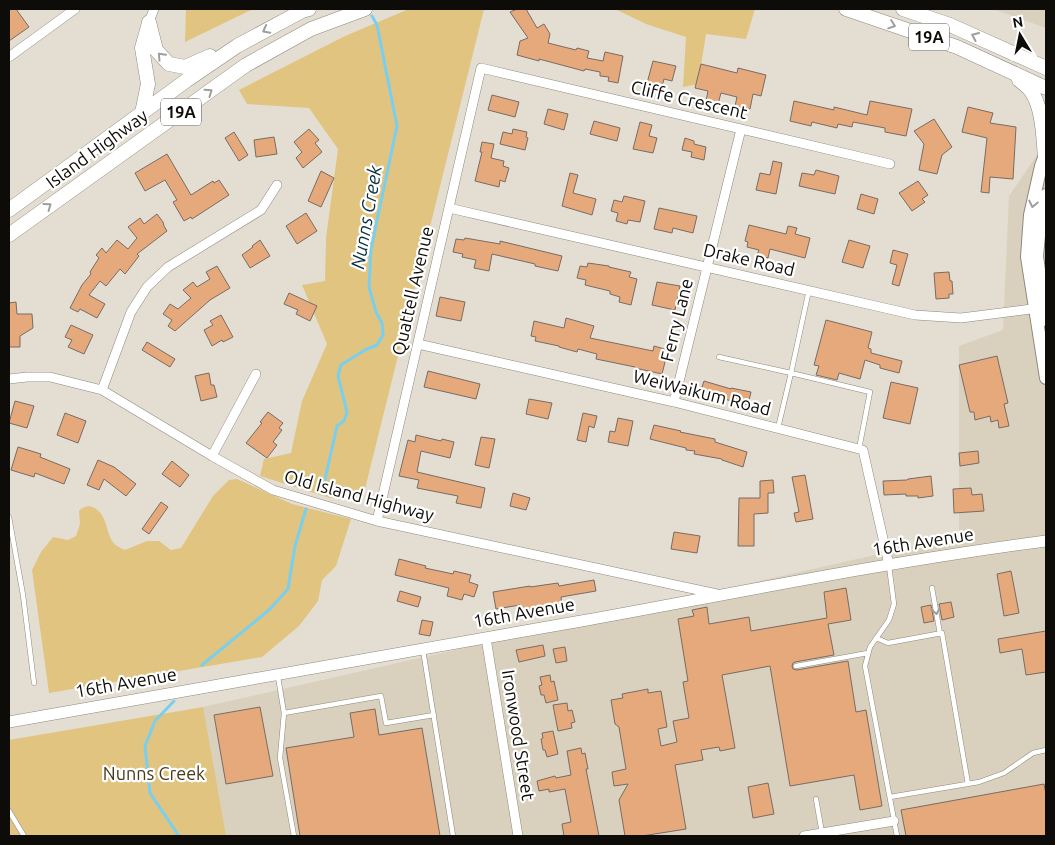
<svg xmlns="http://www.w3.org/2000/svg" width="1055" height="845" viewBox="0 0 1055 845" font-family="Ubuntu,sans-serif">
<rect width="100%" height="100%" fill="#e4ded2"/>
<path fill="#d9d1be" d="M993,9H1046V28Z
M1046,142V836H217L203,707L959,536V346L1003,330L1009,196Z"/>
<path fill="#e0c47f" d="M186,9H253L185,42Z
M409,9H484L363,497L330,498L260,476L264,459L291,453L302,401L327,344L302,285L325,281L326,238L338,149L309,108L247,104L239,90L345,36Z
M615,9H755L746,39L706,34L698,84L683,87L686,37L646,24Z
M237,479L292,504L351,519L336,566L322,580L318,601L299,626L262,657L49,693L32,570L41,552L53,537L68,540L76,536L80,524L79,511C88,501 99,508 104,519C107,526 108,534 112,541C115,546 121,548 125,550L147,541H159L171,550L181,548L213,496L229,480Z
M203,707L226,836H9V740Z"/>
<g fill="none" stroke-linecap="round" stroke-linejoin="round">
<path stroke="#79cfef" stroke-width="3" d="M324,484L337,426L344,421L347,412L338,376L341,365L365,350L377,345L383,335L382,323L376,312L369,287L371,249L397,126L377,25L372,16
M202,665L269,610L288,589L295,546L306,509
M174,701L155,721L145,746L150,793L179,836"/>
</g>
<path fill="#e6a97b" stroke="#776c65" d="M9,9H16L29,27L9,41Z
M517,9H526L537,28L544,24L550,34L548,43L576,50L577,48L589,51L587,58L603,61L605,52L623,56L618,83L608,81L609,77L600,76V72L585,69L584,71L539,59V61L517,55L520,41L528,38L510,12Z
M653,61L676,66L672,81L664,79L661,90L646,87Z
M701,64L737,73L738,68L766,75L761,96L753,94L750,109L735,106L737,97L721,93L718,104L706,101L708,91L695,88Z
M492,95L519,102L515,117L488,110Z
M794,101L834,110V107L867,115L870,101L912,109L906,136L885,132V128L853,122L852,127L838,124L837,128L812,122L811,126L790,121Z
M968,107L993,113L990,123L1016,127L1013,179L990,177L989,193L981,192L987,138L962,132Z
M548,109L568,114L564,130L544,124Z
M934,119L952,147L942,155L937,174L919,170L924,144L914,131Z
M594,121L620,128L617,141L590,134Z
M640,122L652,125L649,136L657,138L653,153L633,149Z
M309,129L319,140L315,143L322,152L303,168L296,158L302,152L294,142Z
M513,129L527,132L526,137L528,138L525,150L500,144L503,132L512,134Z
M234,132L248,155L239,161L225,138Z
M274,137L277,154L256,157L254,140Z
M685,138L694,141V144L706,147L704,160L691,157L692,152L682,150Z
M482,142L494,144L491,158L504,161L503,166L509,168L505,182L500,180L499,187L475,181L482,152H480Z
M167,154L191,195L213,181L214,183L219,180L229,195L192,219L191,217L184,221L173,202L177,200L165,180L145,191L135,173Z
M773,161L782,163L776,194L756,190L760,173L770,175Z
M816,170L839,176L835,194L799,186L802,173L814,175Z
M321,171L334,178L321,207L308,201Z
M570,173L578,175L573,193L596,199L592,215L562,206Z
M918,181L928,195L922,199L925,202L912,211L899,193Z
M861,194L878,199L874,214L857,209Z
M624,196L645,201L640,222L628,220L627,224L616,221L618,213L611,211L614,200L622,202Z
M659,208L697,216L693,233L673,228L672,233L654,229Z
M306,213L317,231L297,244L286,226Z
M157,214L163,222L164,226L167,231L137,254L139,256L125,274L120,269L106,286L100,281L89,295L105,304L97,318L80,309L78,312L70,308L82,285L91,274L90,272L99,258L96,255L102,248L106,253L117,240L128,249L137,238L128,227L140,218L144,224Z
M749,225L786,234L788,226L797,228L795,234L810,238L805,258L770,249L768,258L757,255L759,250L747,247L748,242L745,241Z
M465,238L500,244V241L562,256L558,271L535,266V264L492,254L489,271L474,268L476,260L462,257L463,254L453,252L456,239L464,240Z
M260,240L270,256L250,268L242,255L253,247L252,246Z
M849,240L870,246L863,268L842,262Z
M893,250L908,254L899,286L892,284L897,265L890,263Z
M588,263L609,266V267L631,272L629,277L637,279L631,305L619,302L620,297L610,294V291L585,285L586,280L577,278L580,266L587,267Z
M217,266L230,288L210,300L175,331L168,326L172,320L163,314L170,304L178,309L191,298L183,290L193,282L197,287L210,279L206,272Z
M949,272L950,281H952L953,294H949V298L936,299L934,273Z
M657,282L680,286L675,310L652,305Z
M289,293L317,306L310,321L296,314L298,310L284,304Z
M440,297L465,302L461,321L436,316Z
M16,302L17,314H32L33,328L20,336V347H9V303Z
M221,315L233,337L223,342L222,340L212,346L204,330L213,325L210,321Z
M566,318L594,326L590,338L653,351L654,346L668,350L662,374L635,368V367L596,359L597,354L578,349L577,352L559,347V346L535,341L536,337L531,336L534,321L564,328Z
M826,320L872,332L868,348L871,349V353L902,361L899,373L880,368V365L865,360L860,379L839,373L837,380L816,375L819,366L814,365Z
M71,325L93,335L84,354L68,347L72,340L65,337Z
M147,342L175,359L170,367L142,350Z
M997,356L1008,403L1004,404L1009,426L999,428L998,420L991,422L990,416L975,420L974,412H970L959,365Z
M428,371L480,384L476,399L424,387Z
M209,373L211,385H214L217,397L201,401L195,376Z
M704,381L731,389V388L751,392L748,405L700,393Z
M891,382L918,388L910,424L883,418Z
M529,399L552,403L548,419L526,414Z
M15,401L34,406L27,428L9,423Z
M268,412L283,423L279,428L282,430L273,442L277,445L267,458L246,443L262,423L260,422Z
M65,413L86,421L78,443L57,435Z
M583,413L597,416L594,428L589,426L586,442L577,440Z
M618,418L633,421L628,446L608,442L610,431L615,432Z
M654,425L681,431L680,432L715,439V442L747,452L743,467L722,460V459L694,454L695,451L686,450V448L650,439Z
M416,435L441,441L442,439L454,442L450,458L421,451L417,472L485,488L481,508L456,503L458,496L417,488L419,480L399,476L408,440L415,442Z
M481,437L495,439L489,468L475,465Z
M18,447L41,454L40,457L70,469L64,484L35,473L34,477L11,470Z
M978,451L979,463L960,466L959,453Z
M98,460L114,467L136,484L126,496L104,479L99,490L87,485Z
M172,461L189,475L180,487L162,474Z
M805,475L813,519L796,522L794,513L799,512L792,477Z
M931,476L933,496L918,498V496H906V494L884,495L883,481L907,480L908,479Z
M773,480L774,493H768V513L754,514V546H738L739,498H760V481Z
M971,488L972,495L982,494L984,511L954,513L953,489Z
M513,493L530,498L526,510L510,506Z
M161,502L168,507L149,534L142,529Z
M674,532L700,536L697,553L671,549Z
M399,559L426,566L425,568L453,574L454,571L471,575L469,582L478,585L474,597L464,594L462,600L447,596L449,588L395,575Z
M1011,571L1019,613L1004,616L997,574Z
M594,580L596,591L561,597L562,606L521,611L520,605L496,609L493,592L530,586V587L558,583L559,586Z
M846,588L851,620L828,624L834,655L795,662L793,663L792,666L793,669L797,670L848,661L856,712L866,710L882,806L860,810L854,775L790,786L770,666L722,675L735,748L720,751L719,747L701,750L703,760L675,765L686,829L642,836H625L619,800L628,784L614,786L612,772L626,769L619,727L615,724L611,700L623,698L622,694L648,689V693L661,691L667,727L658,729L661,746L677,742L673,721L689,718L683,682L688,681L678,619L694,616L692,610L707,607L709,624L749,617L751,631L827,618L824,592Z
M400,591L421,597L418,607L397,601Z
M951,602L954,617L942,620L939,604Z
M931,605L934,621L924,623L921,607Z
M422,620L433,622L430,636L419,634Z
M1046,631V672L1026,675L1022,649L1000,653L998,639Z
M543,645L545,656L519,662L516,650Z
M565,647L567,661L556,663L553,649Z
M550,675L551,682L554,681L558,700L546,703L544,695H541L539,686L542,685L540,677Z
M567,703L568,711L572,710L575,722L571,723L572,728L558,731L553,705Z
M260,707L273,776L226,784L214,715Z
M375,709L379,735L422,728L440,836H300L286,748L354,737L350,713Z
M553,731L558,754L547,757L545,750H543L541,739L543,738L542,733Z
M581,748L582,754L585,753L588,769H586L599,836H564L562,824L571,822L565,789L549,792V789L539,791L537,781L555,776L556,778L571,775L567,751Z
M768,783L774,814L753,818L748,787Z
M1044,784L1046,794V836H906L901,810Z"/>
<g fill="none" stroke-linecap="round" stroke-linejoin="round">
<g stroke="#8d887d" stroke-width="5.5">
<path id="service" d="M719,357L791,373L809,290
M778,428L791,373L870,392L859,449
M9,517L23,595L34,683
M889,566L894,604L889,620L870,647L865,666L897,836
M932,588L940,634
M876,638L888,643L942,633L968,784
M423,650L453,836
M796,666L868,653
M278,677L284,713L381,696L386,723L434,715
M284,713L280,758L294,836
M890,797L979,782L1004,773L1033,753L1046,750
M816,799L822,833
M9,811L24,836"/>
</g>
<g stroke="#8d887d" stroke-width="10">
<path id="minor" d="M149,22L154,9
M9,57L75,9
M449,208L915,315L961,318L1039,308
M418,344L674,402L863,450L889,565
M9,379L27,377H50L102,390L212,456L273,490L377,521L717,594
M102,390L131,312L147,287L168,267L261,210L277,185
M674,402L741,129
M212,456L256,374
M377,521L481,68L890,164
M486,638L518,836
M804,836L894,821"/>
</g>
<g stroke="#8d887d" stroke-width="12">
<path id="tertiary" d="M9,722C202,688 395,655 587,620C740,592 892,561 1046,541"/>
</g>
<g stroke="#8d887d" stroke-width="14">
<path id="secondary" d="M1046,153L1041,166L1030,215L1027,257L1046,378
M1046,195L1041,215L1037,256L1046,320"/>
</g>
<g stroke="#8d887d" stroke-width="15">
<path id="primary" d="M846,9L957,47L1046,88
M903,9L950,25L1046,68
M149,22L156,50L169,64L185,67L210,56
M1019,80C1023,83 1028,87 1031,91C1043,108 1043,137 1045,157
M142,113L148,84L142,48L149,23
M9,210L187,80L237,46L302,11L309,9
M9,235L246,65L311,29L365,9"/>
</g>
<use href="#service" stroke="#fff" stroke-width="4.5"/>
<use href="#minor" stroke="#fff" stroke-width="9"/>
<use href="#tertiary" stroke="#fff" stroke-width="11"/>
<use href="#secondary" stroke="#fff" stroke-width="12"/>
<use href="#primary" stroke="#fff" stroke-width="14"/>
</g>
<defs><path id="oneway-chevron" d="M-2-3.5L2.5 0L-2 3.5" fill="none" stroke-width="1.6" stroke-linecap="round" stroke-linejoin="round" transform="scale(1.25)"/></defs>
<g stroke="#9e9e9c">
<use href="#oneway-chevron" transform="translate(892 25) rotate(19)"/>
<use href="#oneway-chevron" transform="translate(266 30) rotate(152)"/>
<use href="#oneway-chevron" transform="translate(975 36) rotate(-156)"/>
<use href="#oneway-chevron" transform="translate(161 56) rotate(-133)"/>
<use href="#oneway-chevron" transform="translate(209 92) rotate(-35)"/>
<use href="#oneway-chevron" transform="translate(1033 204) rotate(102)"/>
<use href="#oneway-chevron" transform="translate(48 206) rotate(-36)"/>
<use href="#oneway-chevron" transform="translate(936 611) rotate(80)"/>
</g>
<g text-anchor="middle" stroke-width="4.5" stroke-linejoin="round" paint-order="stroke">
<g fill="#fff" stroke="#565552" stroke-width="1">
<rect x="909" y="23.5" width="40" height="27" rx="4"/>
<rect x="161" y="98.5" width="40" height="27" rx="4"/>
</g>
<g font-size="16" font-weight="bold" fill="#0d0c08">
<text x="929" y="43">19A</text>
<text x="181" y="118">19A</text>
</g>
<g font-size="18" fill="#0d0c08" stroke="#fff">
<text transform="translate(689 100) rotate(13)" y="6">Cliffe Crescent</text>
<text transform="translate(97 149) rotate(-36)" y="6">Island Highway</text>
<text transform="translate(749 260) rotate(13)" y="6">Drake Road</text>
<text transform="translate(413 291) rotate(-77)" y="6">Quattell Avenue</text>
<text transform="translate(677 320) rotate(-76)" y="6">Ferry Lane</text>
<text transform="translate(702 393) rotate(14)" y="6">WeiWaikum Road</text>
<text transform="translate(359 496) rotate(15)" y="6">Old Island Highway</text>
<text transform="translate(923 542) rotate(-9)" y="6">16th Avenue</text>
<text transform="translate(524 613) rotate(-10)" y="6">16th Avenue</text>
<text transform="translate(126 683) rotate(-10)" y="6">16th Avenue</text>
<text transform="translate(518 735) rotate(81)" y="6">Ironwood Street</text>
</g>
<g font-size="18" fill="#463a1b" stroke="#fff">
<text x="154" y="780">Nunns Creek</text>
</g>
<g font-size="19" font-style="italic" fill="#07313e" stroke="#fff">
<text transform="translate(366 217) rotate(-80)" y="7">Nunns Creek</text>
</g>
</g>
<rect width="1055" height="845" fill="none" stroke="#0d0c08" stroke-width="20"/>
<g transform="translate(1020 35) rotate(350)" stroke="#ffffff" stroke-width="4" paint-order="stroke">
<path d="M0-4L9 19L0 12L-9 19Z" fill="#0d0c08"/>
<text y="-8" font-size="14" font-weight="bold" text-anchor="middle" fill="#0d0c08">N</text>
</g>
</svg>
